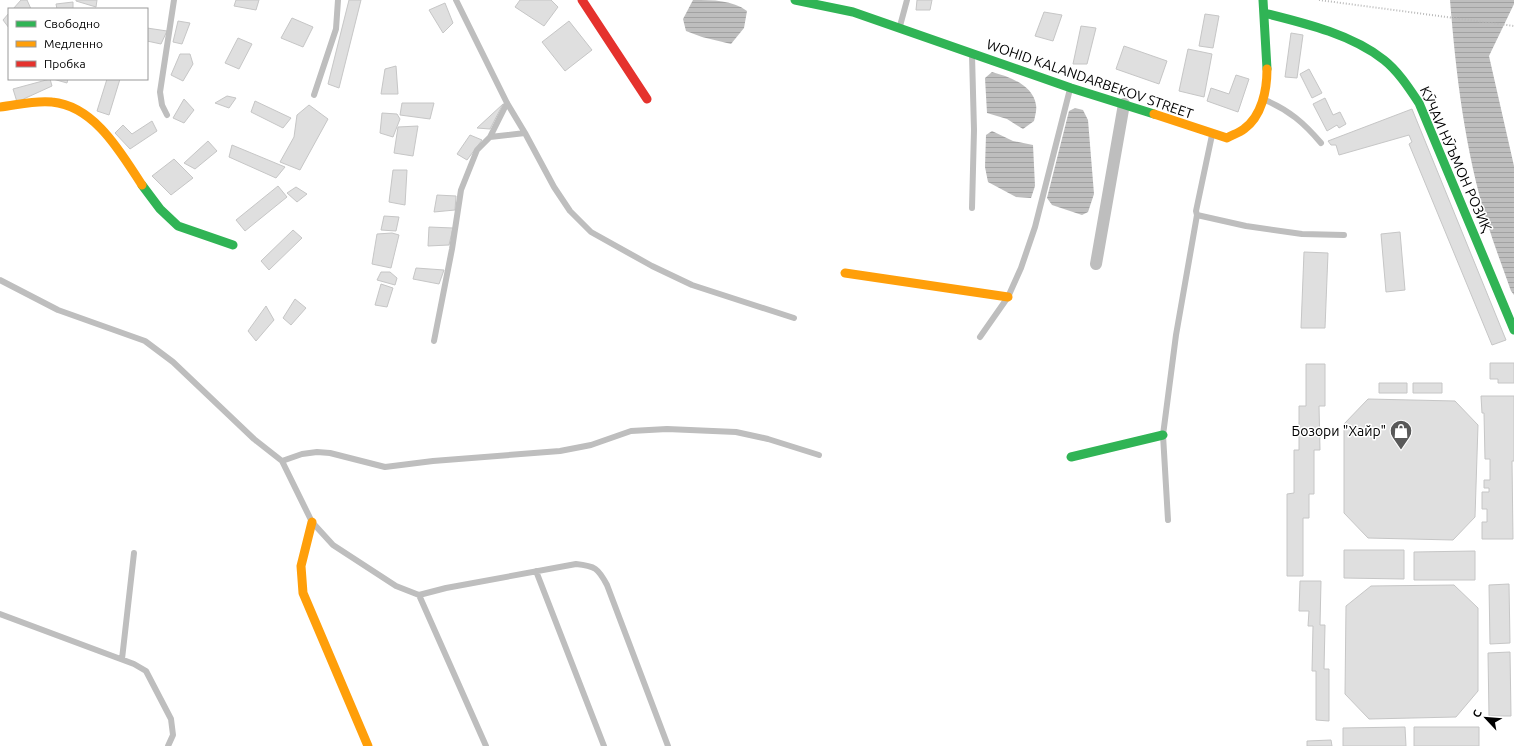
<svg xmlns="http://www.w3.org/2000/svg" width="1514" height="746" viewBox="0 0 1514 746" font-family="Ubuntu,sans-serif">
<defs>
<pattern id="water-rules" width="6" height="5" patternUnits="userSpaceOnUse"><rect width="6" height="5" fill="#bebebe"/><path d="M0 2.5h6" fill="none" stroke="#a2a2a2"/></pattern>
</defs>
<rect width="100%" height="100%" fill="#fff"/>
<path fill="url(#water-rules)" d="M693,0C714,0 732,0 747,11L744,28L731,44L702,37L686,31L683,19Z
M1450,0H1514V4L1489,56L1514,166V295L1511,291C1503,268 1494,245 1487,222C1465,150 1456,75 1450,0Z
M992,72C1010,77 1033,85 1036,105C1037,110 1035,116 1034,121L1023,129L1007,119L987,113L985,78Z
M1075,108L1083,110L1088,120L1094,194L1088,212L1082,215L1052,205L1047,198L1069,111Z
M992,131L1013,141L1033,145L1035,186L1031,198L1016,197L988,182L985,167L986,135Z"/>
<path fill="#dfdfdf" stroke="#c6c6c6" d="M21,0H27L31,9H13Z
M76,0H97L96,7L76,1Z
M236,0H259L256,10L234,6Z
M349,0H361L339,88L328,84Z
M520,0H551L558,7L544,26L515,7Z
M917,0H932L930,10H916Z
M73,2V9H57L56,4Z
M445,3L453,23L443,33L429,10Z
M1044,12L1062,15L1053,41L1035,36Z
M9,13V28L3,20Z
M1205,14L1219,16L1213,48L1199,46Z
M292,18L313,27L303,47L281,38Z
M178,21L190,23L182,44L173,42Z
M569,21L592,50L565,71L542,42Z
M1081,26L1096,28L1087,64H1073Z
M147,28L167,31L161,44L147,41Z
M1291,33L1303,35L1297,78L1285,77Z
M238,38L252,44L239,69L225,63Z
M1124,46L1167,61L1159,84L1116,69Z
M1188,49L1212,54L1204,97L1179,91Z
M180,54H190L193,64L183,81L171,75Z
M396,66L398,94H381L385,69Z
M1309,69L1322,93L1312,98L1300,74Z
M1236,75L1249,79L1238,112L1207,101L1211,88L1229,94Z
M50,79L52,86L17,102L13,89Z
M53,79H68L67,83Z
M107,79H120L109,115L97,111Z
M227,96L236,98L229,108L215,103Z
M1325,98L1333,115L1340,112L1346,124L1339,128L1337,125L1327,131L1313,104Z
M184,99L194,110L184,123L173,118Z
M255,101L291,118L283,128L251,112Z
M402,103H434L430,119L400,115Z
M503,104L490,129L477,128Z
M309,105L328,119L300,170L280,162L294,137L297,115Z
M1412,109L1506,340L1492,345L1409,144L1412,142L1409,135L1339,155L1336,145H1331L1328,141Z
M382,113L397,114L400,119L393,137L380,133Z
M152,121L157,131L130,149L115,133L123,125L132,134Z
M418,126L413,156L394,153L398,127Z
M470,135L482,140L467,160L457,154Z
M208,141L217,151L195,169L184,163Z
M232,145L285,167L276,178L229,157Z
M174,159L193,178L171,195L152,176Z
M393,170H407L405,205L389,202Z
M278,186L287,197L245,231L236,220Z
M296,187L307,194L297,202L287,193Z
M437,195L456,196L455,210L434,212Z
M384,216L399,217L396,231L381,230Z
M429,227L453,228L449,245L428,246Z
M293,230L302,238L269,270L261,261Z
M1400,232L1405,290L1386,292L1381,234Z
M392,233L399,235L391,268L372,264L377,234Z
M1304,252L1328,253L1325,328H1301Z
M416,268L444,270L439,284L413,279Z
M381,272H390L397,278L395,285L377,280Z
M381,284L393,288L387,307L375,305Z
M295,299L306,308L291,325L283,318Z
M266,306L274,320L256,341L248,331Z
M1490,363H1514V383H1498V379H1490Z
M1306,364H1325V406H1319L1320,450H1314V494H1309V518H1303V576H1287V494L1294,493V450H1299V406H1306Z
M1379,383H1407V393H1379Z
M1413,383H1442V393H1413Z
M1481,396H1514V461H1512L1513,539H1482V522H1487V509H1482V492H1489V488H1484V480H1490V459H1485L1484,413H1482Z
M1368,399L1455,401L1478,425L1475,517L1453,540L1368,538L1344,513V424Z
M1344,550H1404V579L1344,578Z
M1475,551V580H1414V552Z
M1300,581H1321L1320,625H1325L1324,669H1329V721L1316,720V671H1312L1313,626H1308L1309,611H1299Z
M1509,584L1510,643L1490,644L1489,585Z
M1454,585L1478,608V691L1456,717L1369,719L1345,694L1346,606L1371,586Z
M1510,652L1511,716H1489L1488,653Z
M1405,727L1406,746H1343V728Z
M1414,727H1479V746H1414Z
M1331,740L1332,746H1307V741Z"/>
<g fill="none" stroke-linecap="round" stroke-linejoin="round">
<path stroke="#b9b9b9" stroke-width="2" stroke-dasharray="1 2" stroke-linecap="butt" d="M1319,0L1514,26"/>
<path stroke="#bebebe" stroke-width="6" d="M456,0L507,103L525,133L554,187L570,211L591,232L652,266L692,285L794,318
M900,26L907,0
M972,55L974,130L972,208
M314,95L336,29L338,0
M1265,100C1289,110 1304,123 1321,143
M167,115L162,105L160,92L174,0
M490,137L507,103
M1197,215L1246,226L1302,234L1344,235
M0,280L58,310L145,341L173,362L254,439L282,461L312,522L333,545L396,586L419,595L446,588L576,564C595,566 598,568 607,585L668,746
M980,337L1008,297L1021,268L1035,227L1070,89
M434,341L452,249L461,190L477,150L490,137L525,133
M282,461L302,454L317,452L330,453L385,467L433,461L560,451L591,445L631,431L667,429L736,432L768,439L819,455
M1168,520L1163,435L1176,335L1197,215L1196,211L1212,135
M536,571L604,746
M419,595L486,746
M0,614L134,664L146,671L171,719L173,735L168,746
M122,659L134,553"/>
<path stroke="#bebebe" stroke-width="12" d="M1096,264L1124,104"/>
<path stroke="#30b455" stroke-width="9" d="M795,0L853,12L1071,88L1154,114
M1263,0L1267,69
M1264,13C1304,23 1351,34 1384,60C1398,71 1409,88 1419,103L1514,330
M142,185L160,209L178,226L233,245
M1071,457L1163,435"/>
<path stroke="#ff9f0a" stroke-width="9" d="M0,107C17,105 35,100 52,102C95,106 121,153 142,185
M1154,114L1227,138C1232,135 1239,133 1244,129C1262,116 1267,90 1267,69
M845,273L1008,297
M312,522L301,566L303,593L368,746"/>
<path stroke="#e5322d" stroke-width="9" d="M582,0L647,99"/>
</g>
<defs>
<g id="shop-pin" transform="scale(1.15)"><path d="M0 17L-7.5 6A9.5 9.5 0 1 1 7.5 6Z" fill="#595959" stroke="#fff"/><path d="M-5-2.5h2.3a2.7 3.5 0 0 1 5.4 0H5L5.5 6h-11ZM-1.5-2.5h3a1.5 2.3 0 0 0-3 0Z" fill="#fff"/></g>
</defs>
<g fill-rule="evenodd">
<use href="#shop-pin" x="1401" y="431"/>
</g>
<g text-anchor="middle" stroke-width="3" stroke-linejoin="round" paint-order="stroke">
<g font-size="14" fill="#000" stroke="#fff">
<text transform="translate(1090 79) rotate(19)" y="5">WOHID KALANDARBEKOV STREET</text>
<text transform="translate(1456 159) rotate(66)" y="5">КӮЧАИ НӮЪМОН РОЗИҚ</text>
</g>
<g font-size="14" fill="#000" stroke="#fff" text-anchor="end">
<text x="1386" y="436">Бозори "Хайр"</text>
</g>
</g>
<rect x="8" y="8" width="140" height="72" fill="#ffffff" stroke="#999999"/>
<rect x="16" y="21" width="20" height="6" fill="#30b455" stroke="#999999"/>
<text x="44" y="28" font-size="12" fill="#000000">Свободно</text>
<rect x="16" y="41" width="20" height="6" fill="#ff9f0a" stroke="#999999"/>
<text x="44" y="48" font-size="12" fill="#000000">Медленно</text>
<rect x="16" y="61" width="20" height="6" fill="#e5322d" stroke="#999999"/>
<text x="44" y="68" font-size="12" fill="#000000">Пробка</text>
<g transform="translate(1486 718) rotate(296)" stroke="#ffffff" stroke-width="3" paint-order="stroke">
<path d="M0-3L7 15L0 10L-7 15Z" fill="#000000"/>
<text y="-6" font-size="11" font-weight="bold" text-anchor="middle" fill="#000000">С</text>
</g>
</svg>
